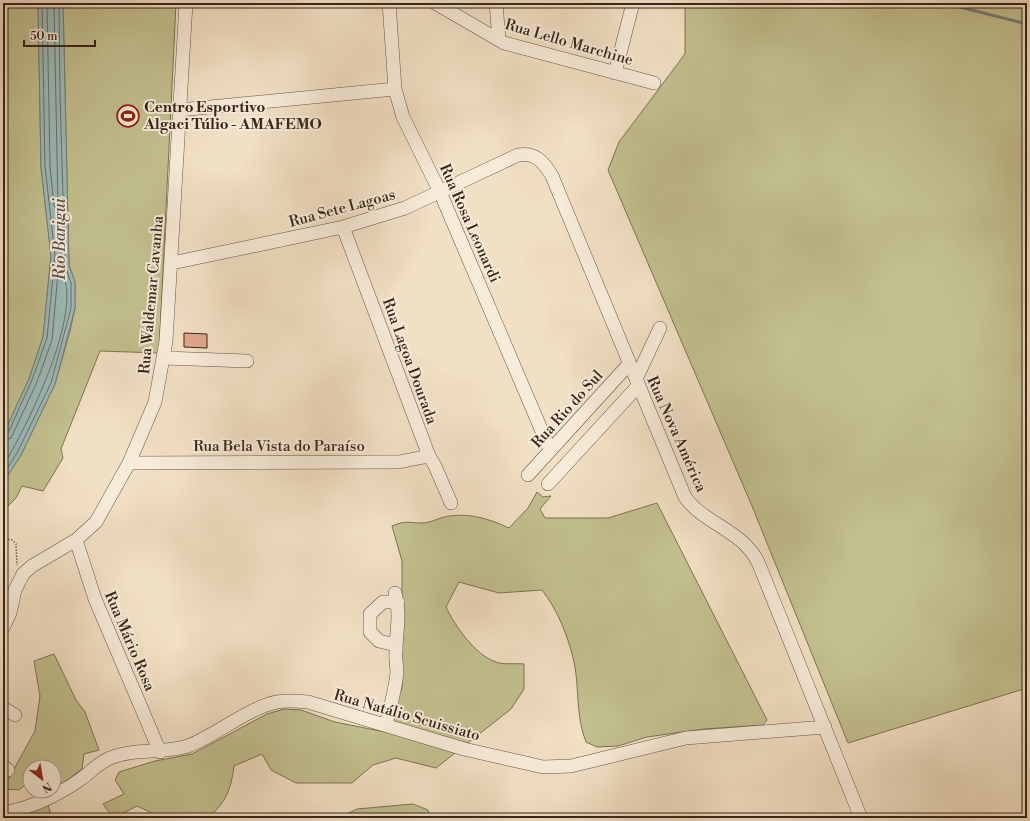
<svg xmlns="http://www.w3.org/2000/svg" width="1030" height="821" viewBox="0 0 1030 821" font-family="'Libre Bodoni',serif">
<rect width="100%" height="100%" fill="#f2e0c4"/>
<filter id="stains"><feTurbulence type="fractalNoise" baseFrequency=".005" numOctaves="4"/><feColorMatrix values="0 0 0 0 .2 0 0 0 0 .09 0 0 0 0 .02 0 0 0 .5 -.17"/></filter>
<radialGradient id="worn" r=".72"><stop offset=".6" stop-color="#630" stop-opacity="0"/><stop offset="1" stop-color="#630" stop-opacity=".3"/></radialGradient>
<path fill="#c3c08f" stroke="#7c7254" d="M3,3H38L41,167L51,256L43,337L29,379L3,435Z
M63,3H176L159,353L100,351L61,449L63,458L43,491L22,486L16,498L3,511V483L21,455L55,384L70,331L75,308V282L69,265Z
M685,3H1027V688L848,743L752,506L608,170L619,142L685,54Z
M537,492L543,497L551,496L540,509L545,518H608L657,503L767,720L763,725L704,729L647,737L618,746L597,747L586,742C575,715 580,685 573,657C567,634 557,609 542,590L499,593L459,582L446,607C455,626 475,655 496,662C503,665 516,663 524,664V689L511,709L436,768L396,758L373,765L352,783H296L271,770L262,754L234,766C231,790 226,802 208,818H153L150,812L137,806L113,818L103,804L124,794L115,780L119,772L155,761L192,754L267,714L284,709L301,710L335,722L385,732L402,688V561L392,526C407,520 407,523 422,523C431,523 440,517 449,516C470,513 490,519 509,528L528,508Z
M54,654L76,700L85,712L99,750L84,754L82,769L54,790V767H30V781L19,790L3,789L35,731L40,696L34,661Z
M47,802L52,818H17L18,815Z
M413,804L428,810L430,818H338L357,809Z"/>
<path fill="#9cbbba" stroke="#737f7a" d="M38,3H63L69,265L75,282V308L55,384L21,455L3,483V435L29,379L43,337L51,256L41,167Z"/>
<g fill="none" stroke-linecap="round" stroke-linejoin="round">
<path stroke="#69706a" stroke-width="1" d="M47,3L50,166L54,206L56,208L58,206L54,3
M3,436L8,433L32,380L47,338L55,256L45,166L42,3
M3,441L11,438L37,382L52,340L58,273L61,271C86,309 25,431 3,466
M3,475L17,453L51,383L71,308V283L65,265L60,95L59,3"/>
<path stroke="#737f7a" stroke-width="3" d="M944,3L1027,24"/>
</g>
<path fill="#e1a88c" stroke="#36251a" d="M184,333L207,334V348L184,347Z"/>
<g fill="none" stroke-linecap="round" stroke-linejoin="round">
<g stroke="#655444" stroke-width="14">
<path id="minor" d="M389,3L395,89L403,117L440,192L550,450
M435,3L504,43L654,83
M496,3L499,40
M615,73L633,3
M179,110L395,89
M343,227L429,456L435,466L451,503
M172,263L343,227L405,208L518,155C535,152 544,162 552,176L685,497C705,525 741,529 758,562L861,818
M164,358L247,361
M636,379L660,328
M129,463L399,462L429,456
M528,475L629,364
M548,484L638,386
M76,540L95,599L160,752
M3,628L10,613L15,590L23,574L32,566L76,540L96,522L129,463L155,402L166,341L186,3
M396,645L379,641L370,632V614L383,602H398
M3,708L15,715
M386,725C390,708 395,691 397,673C397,666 395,659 396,652C396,630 401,615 395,593
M3,766L8,770
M3,813C31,808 58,795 81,779C91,772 98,763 110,758C134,748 163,754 188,746C216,735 250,707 277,702C287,700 298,701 308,702L464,749L543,767L571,766L686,738L825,727"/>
</g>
<path stroke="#36251a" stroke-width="1.5" stroke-dasharray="1 2" stroke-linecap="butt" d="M3,541L6,539L12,540L16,544L17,565"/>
<use href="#minor" stroke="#f7ebd9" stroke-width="13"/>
</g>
<defs>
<g id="stadium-ring" transform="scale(1.15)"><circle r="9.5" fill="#f7ebd9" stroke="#8f2418" stroke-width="1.5"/><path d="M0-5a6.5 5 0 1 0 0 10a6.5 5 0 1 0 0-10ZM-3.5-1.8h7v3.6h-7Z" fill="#8f2418"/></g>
</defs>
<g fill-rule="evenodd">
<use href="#stadium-ring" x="128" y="116"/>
</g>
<g text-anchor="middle" stroke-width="4" stroke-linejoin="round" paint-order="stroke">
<g font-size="15" fill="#36251a" stroke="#f7ebd9">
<text transform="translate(569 42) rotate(16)" y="5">Rua Lello Marchine</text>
<text transform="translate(342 208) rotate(-15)" y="5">Rua Sete Lagoas</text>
<text transform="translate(470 223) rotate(66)" y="5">Rua Rosa Leonardi</text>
<text transform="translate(151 295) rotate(-85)" y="5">Rua Waldemar Cavanha</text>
<text transform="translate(410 361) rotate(70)" y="5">Rua Lagoa Dourada</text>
<text transform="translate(567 409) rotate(-48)" y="5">Rua Rio do Sul</text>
<text transform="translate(677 434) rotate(66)" y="5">Rua Nova América</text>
<text x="279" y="451">Rua Bela Vista do Paraíso</text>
<text transform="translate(130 641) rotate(67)" y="5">Rua Mário Rosa</text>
<text transform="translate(407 715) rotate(16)" y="5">Rua Natálio Scuissiato</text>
</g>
<g font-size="15" font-weight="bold" fill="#36251a" stroke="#f7ebd9" text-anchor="start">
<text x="144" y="112">Centro Esportivo<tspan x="144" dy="17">Algaci Túlio - AMAFEMO</tspan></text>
</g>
<g font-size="16" font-style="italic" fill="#55524a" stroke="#f7ebd9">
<text transform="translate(59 239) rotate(-90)" y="6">Rio Barigui</text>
</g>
</g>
<rect width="1030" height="821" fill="none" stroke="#f2e0c4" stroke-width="16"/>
<rect x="4" y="4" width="1022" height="813" fill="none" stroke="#36251a" stroke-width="2"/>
<rect x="8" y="8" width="1014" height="805" fill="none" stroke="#36251a"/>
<g transform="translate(42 779) rotate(149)"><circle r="19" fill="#f7ebd9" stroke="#aa9c8d"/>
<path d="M0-3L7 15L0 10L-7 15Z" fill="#8f2418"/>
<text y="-6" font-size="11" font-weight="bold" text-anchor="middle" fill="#36251a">N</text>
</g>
<path d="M24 40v6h71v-6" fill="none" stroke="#36251a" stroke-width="2"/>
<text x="30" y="40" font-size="12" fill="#36251a" stroke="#f7ebd9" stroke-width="3" paint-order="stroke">50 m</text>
<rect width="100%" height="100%" filter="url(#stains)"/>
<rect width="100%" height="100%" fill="url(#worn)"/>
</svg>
